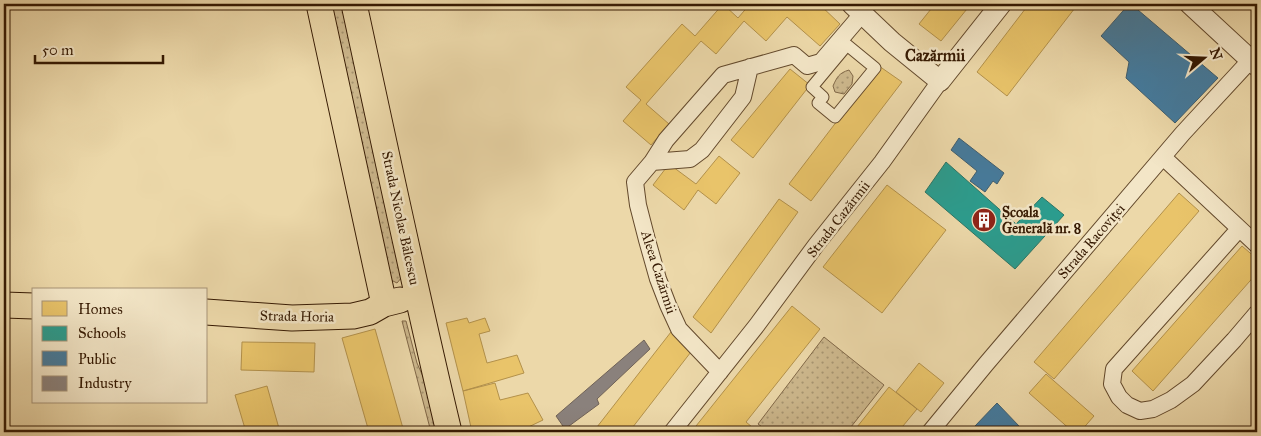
<svg xmlns="http://www.w3.org/2000/svg" width="1261" height="436" viewBox="0 0 1261 436" font-family="'IM FELL Great Primer',serif">
<defs>
<pattern id="park-dots" width="8" height="8" patternUnits="userSpaceOnUse" patternTransform="scale(1.25)"><rect width="8" height="8" fill="#cdb88d"/><path d="M2 2h.1M6 6h.1" fill="none" stroke="#a79571" stroke-width="1.8" stroke-linecap="round"/></pattern>
</defs>
<rect width="100%" height="100%" fill="#ecd8a9"/>
<filter id="stains"><feTurbulence type="fractalNoise" baseFrequency=".004" numOctaves="4"/><feColorMatrix values="0 0 0 0 .2 0 0 0 0 .09 0 0 0 0 .02 0 0 0 .5 -.17"/></filter>
<radialGradient id="worn" r=".72"><stop offset=".6" stop-color="#630" stop-opacity="0"/><stop offset="1" stop-color="#630" stop-opacity=".3"/></radialGradient>
<path fill="url(#park-dots)" stroke="#816848" d="M331,4H345L402,277L397,283L391,280Z
M849,70L853,76L852,84L844,94L835,92L833,86C837,77 839,73 849,70Z
M402,321H406L417,363L429,390L439,432H431Z
M824,337L884,385L847,432H769L758,424Z"/>
<path fill="#e9c46a" stroke="#b3914b" d="M723,4L738,18L750,4H819L840,24L820,46L787,17L766,41L744,21L716,54L701,41L646,104L669,124L651,145L623,121L641,100L626,87L682,24L695,36Z
M935,4H971L941,41L919,24Z
M1029,4H1078L1007,96L977,72Z
M879,66L902,82L811,201L789,184Z
M790,69L810,85L753,158L731,140Z
M719,156L740,173L716,204L698,190L684,210L653,185L669,164L696,184Z
M887,185L946,230L882,313L823,267Z
M1179,193L1199,211L1054,379L1034,362Z
M779,199L798,212L711,333L693,317Z
M1242,246L1257,259V273L1153,391L1132,371Z
M792,306L820,329L746,422L758,432H694L692,431Z
M467,318L469,323L485,318L490,331L479,334L487,363L517,355L524,373L463,391L446,323Z
M375,329L404,432H369L342,338Z
M671,332L694,348L629,432H603L597,427Z
M242,342L315,343L314,372L241,370Z
M919,363L944,383L921,412L896,392Z
M1046,374L1094,416L1080,432H1073L1029,393Z
M495,383L500,400L528,393L543,420L518,432H508L507,428L495,432H472L463,391Z
M267,386L280,432H246L235,395Z
M889,387L917,409L898,432H853Z
M507,428L508,432H495Z"/>
<path fill="#2a9d8f" stroke="#2d7565" d="M946,162L1016,224L1042,197L1064,215L1015,269L925,192Z"/>
<path fill="#457b9d" stroke="#405e6e" d="M1129,4H1131L1218,78L1175,123L1126,78L1129,62L1101,36Z
M959,138L1004,173L997,184L993,181L985,192L970,181L977,171L951,150Z
M997,403L1019,426L1025,432H981L975,426Z"/>
<path fill="#8a817c" stroke="#706257" d="M644,340L650,349L597,399L599,404L565,429L556,416Z"/>
<g fill="none" stroke-linecap="round" stroke-linejoin="round">
<g stroke="#63492c" stroke-width="13">
<path id="pedestrian" d="M847,45L875,68L835,117L818,103L823,97L812,87Z"/>
</g>
<g stroke="#63492c" stroke-width="18">
<path id="minor" d="M1163,157L1257,245
M652,162L690,159L702,150L743,97L750,67
M1239,229L1114,369L1112,384L1119,397L1127,405L1140,411L1153,409L1171,400L1193,384L1234,340L1257,313
M720,372L679,329L668,305L658,279L647,240L638,205L635,182L652,162L666,140L723,75L794,55L807,66L821,62L862,14
M672,432L757,325L816,245L882,162L940,81
M930,432L986,364L1183,133L1257,53"/>
</g>
<g stroke="#63492c" stroke-width="22">
<path id="tertiary" d="M852,4L892,42L940,81L1001,4
M1190,4L1257,66"/>
</g>
<g stroke="#351902" stroke-width="27">
<path id="primary" d="M319,4L384,304
M354,4C385,147 415,290 449,432
M4,305L34,306
M206,312L292,318L353,316L370,312L384,304L400,300"/>
</g>
<use href="#pedestrian" stroke="#f3e6c7" stroke-width="11"/>
<use href="#minor" stroke="#f3e6c7" stroke-width="16"/>
<use href="#tertiary" stroke="#f3e6c7" stroke-width="20"/>
<use href="#primary" stroke="#ecd8a9" stroke-width="25"/>
</g>
<defs>
<g id="building-disc" transform="scale(1.25)"><circle r="9.5" fill="#8f2418" stroke="#f3e6c7"/><path d="M-4-6H4V6H1V3H-1V6H-4ZM-2.5-4.3h1.7v1.8h-1.7ZM.8-4.3h1.7v1.8H.8ZM-2.5-1h1.7V.8h-1.7ZM.8-1h1.7V.8H.8Z" fill="#fff"/></g>
</defs>
<g fill-rule="evenodd">
<use href="#building-disc" x="984" y="220"/>
</g>
<g text-anchor="middle" stroke-width="5" stroke-linejoin="round" paint-order="stroke">
<g font-size="14" font-weight="bold" fill="#351902" stroke="#f3e6c7" text-anchor="start">
<text x="1002" y="217">Școala<tspan x="1002" dy="16">Generală nr. 8</tspan></text>
</g>
<g font-size="14" fill="#351902" stroke="#f3e6c7">
<text transform="translate(401 218) rotate(78)" y="5">Strada Nicolae Bălcescu</text>
<text transform="translate(838 219) rotate(-52)" y="5">Strada Cazărmii</text>
<text transform="translate(1091 241) rotate(-49)" y="5">Strada Racoviței</text>
<text transform="translate(659 272) rotate(72)" y="5">Aleea Cazărmii</text>
<text transform="translate(297 316) rotate(1)" y="5">Strada Horia</text>
</g>
<g font-size="16" font-weight="bold" fill="#351902" stroke="#f3e6c7">
<text x="935" y="61">Cazărmii</text>
</g>
</g>
<rect width="1261" height="436" fill="none" stroke="#ecd8a9" stroke-width="20"/>
<rect x="5" y="5" width="1251" height="426" fill="none" stroke="#351902" stroke-width="2.5"/>
<rect x="10" y="10" width="1241" height="416" fill="none" stroke="#351902"/>
<rect x="32" y="288" width="175" height="115" fill="#f3e6c7" stroke="#a79478"/>
<rect x="42" y="301" width="25" height="15" fill="#e9c46a" stroke="#a79478"/>
<text x="78" y="314" font-size="15" fill="#351902">Homes</text>
<rect x="42" y="326" width="25" height="15" fill="#2a9d8f" stroke="#a79478"/>
<text x="78" y="338" font-size="15" fill="#351902">Schools</text>
<rect x="42" y="351" width="25" height="15" fill="#457b9d" stroke="#a79478"/>
<text x="78" y="364" font-size="15" fill="#351902">Public</text>
<rect x="42" y="376" width="25" height="15" fill="#8a817c" stroke="#a79478"/>
<text x="78" y="388" font-size="15" fill="#351902">Industry</text>
<g transform="translate(1204 58) rotate(71)" stroke="#f3e6c7" stroke-width="4" paint-order="stroke">
<path d="M0-4L9 19L0 12L-9 19Z" fill="#351902"/>
<text y="-8" font-size="14" font-weight="bold" text-anchor="middle" fill="#351902">N</text>
</g>
<path d="M35 55v8h128v-8" fill="none" stroke="#351902" stroke-width="2.5"/>
<text x="42" y="55" font-size="15" fill="#351902" stroke="#f3e6c7" stroke-width="4" paint-order="stroke">50 m</text>
<rect width="100%" height="100%" filter="url(#stains)"/>
<rect width="100%" height="100%" fill="url(#worn)"/>
</svg>
